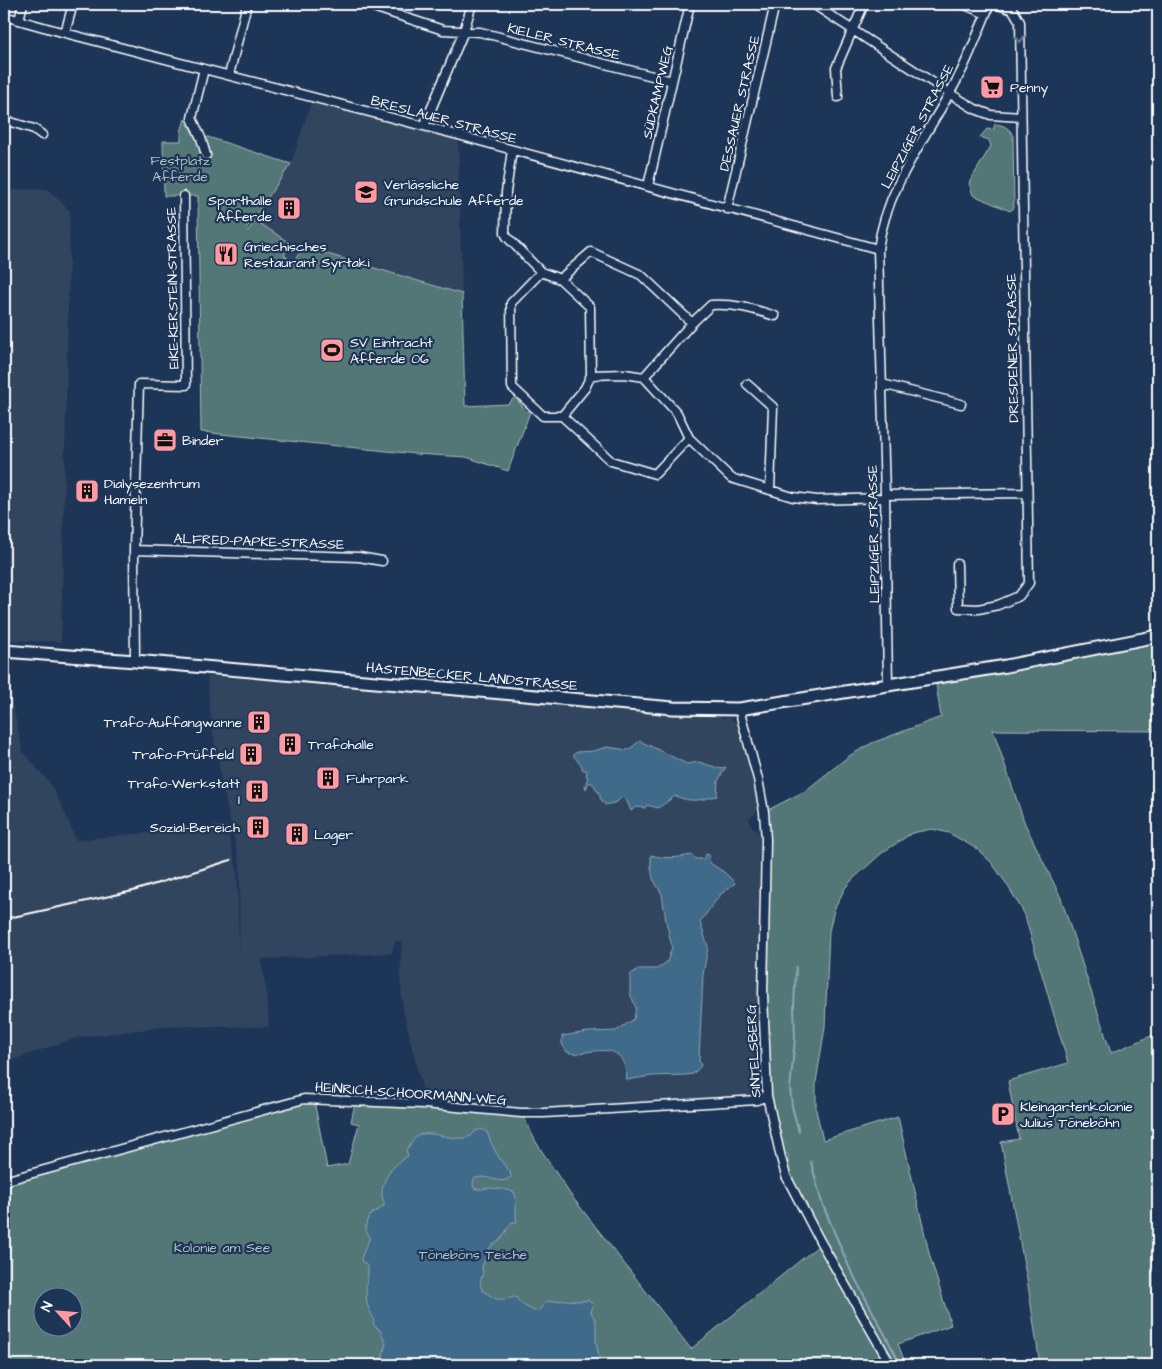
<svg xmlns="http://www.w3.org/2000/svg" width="1162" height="1369" viewBox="0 0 1162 1369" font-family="'Architects Daughter',sans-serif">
<rect width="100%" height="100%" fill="#1d3557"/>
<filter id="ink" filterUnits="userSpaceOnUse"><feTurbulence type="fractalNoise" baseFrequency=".02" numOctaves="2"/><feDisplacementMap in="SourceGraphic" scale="10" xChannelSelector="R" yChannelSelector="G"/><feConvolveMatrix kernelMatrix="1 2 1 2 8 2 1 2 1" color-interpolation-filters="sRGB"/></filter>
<g filter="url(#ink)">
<path fill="#32445e" d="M313,96L458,135L462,294L304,247L294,262L246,230L291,164Z
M47,189L70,211L61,642L4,640V190Z
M4,668L23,752L49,782L62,806L76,840L226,825L237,870L239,960L240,865L223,790L212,728L207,676L730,718L737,723L759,805L755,814L749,818L751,826L757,830L761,837L759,980L763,1084L758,1093L752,1096L591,1108L512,1110L425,1101L403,1009L400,978L402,942L395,941L392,953L261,959L267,995L269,1027L172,1026L75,1038L4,1063Z"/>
<path fill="#537676" stroke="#a9baba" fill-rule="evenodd" d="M185,119L197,140L208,137L291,164L246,229L248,231L255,220L291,244L284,255L293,262L304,247L462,294L465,406L508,404L515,397L526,411L530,412L508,471L466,457L416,454L201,432L198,196H164L163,141H181V132Z
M995,124C1004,125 1008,127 1013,135L1014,208L1010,211L973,195L969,183L991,146L989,140L980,137L987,129L993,130Z
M1158,636V731L993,730L1025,824L1061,898L1111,1053L1158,1033V1365H1040L1028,1285L1001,1142L1019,1139L1008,1081L1068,1063L1024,913L1006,883L991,862L977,849L949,833L932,829L912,833L882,853L854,878L845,888L834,910L829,931L825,1027L816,1082V1110L823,1140L898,1117L930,1257L951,1325L898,1344L906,1365H894L812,1221L788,1169V1155L782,1150L771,1094L763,994L764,812L805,791L849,756L872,743L941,717L935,677Z
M314,1100L327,1168L348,1164L359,1124L351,1122L355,1103L522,1114L536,1142L570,1194L691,1349L818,1246L887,1365H4V1183ZM42,1296H72V1326H42Z"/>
<path fill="#416a89" stroke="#8da6b8" d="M640,741L687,764L699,762L721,769L726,767L718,781L717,796C699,800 693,803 675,796L658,808L647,805L645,808L636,807L631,811L627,801L622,797L617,802L605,805L600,798V795L593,784L589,782L586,789L585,785L588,777L586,776L587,771L582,769V766L573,755L577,752L593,751L607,747L628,750Z
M706,854L709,855L710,863L725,873L735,883L720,895L700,922L708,947L703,975L699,1060L701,1066L693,1074L686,1075L651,1076L627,1080C624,1051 614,1048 586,1052C577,1053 576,1055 567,1052L562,1044V1036L588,1032L616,1031L634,1019L636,1008L630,993V975L638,969H657L667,962L672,947L666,921L662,894L653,879L651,867V855C665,859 677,858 691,855L696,859H704Z
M481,1129L487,1132C491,1144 501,1164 510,1171L511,1177C499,1187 487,1172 474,1179L473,1184L474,1188C480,1191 483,1188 490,1188C495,1188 510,1190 514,1192C519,1202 514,1211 517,1222H512L500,1240L491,1246L486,1256L482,1267L483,1274C480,1280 479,1285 483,1291C488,1293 490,1296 494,1298C501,1301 508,1298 516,1297L521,1304L534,1311L539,1310L546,1302L566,1300L580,1301L588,1300L593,1305L591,1312L596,1322V1341L600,1363L598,1365H381L386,1342L379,1329L374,1326C374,1317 371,1314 368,1307C366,1302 366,1292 366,1287C366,1278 373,1267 362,1262L361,1258L370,1237L366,1231C365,1214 373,1214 384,1206C385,1200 382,1200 382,1195C382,1177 394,1164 408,1156L406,1150C410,1146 414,1137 419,1135C435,1129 467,1148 475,1131Z"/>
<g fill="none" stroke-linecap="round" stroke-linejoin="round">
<path stroke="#8da6b8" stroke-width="2" d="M796,967L794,1006L795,1039L790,1089L792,1106L799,1132
M811,1162L822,1203L849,1267L901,1365"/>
<g stroke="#fff" stroke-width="11">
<path id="minor" d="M364,4L443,30L480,32L672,81
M813,4L949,93L975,109L991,115L1021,117
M963,4L986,14
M4,16L65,33L458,135L878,249
M19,20L23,4
M65,33L73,4
M204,69L192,118L201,138L206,155
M229,75L247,4
M838,97L836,68L864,4
M4,120L34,129L42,135
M424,126L464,31L472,4
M512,150L506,192L505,233L507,237L541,272L560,279L590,307L591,375L625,374L644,377L677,413L689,438L731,478L793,497L817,500L885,498
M648,186L690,4
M727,209L775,4
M541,272L511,303L512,387L543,416H562L611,461L655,474L689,438
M560,279L591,252L641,275L692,323
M644,377L692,323L711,305C735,304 751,308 775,316
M747,384L773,407L770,490
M882,384L961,404
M562,416L585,388L591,375
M885,495L1027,493
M134,550L359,557L382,561
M957,564L958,608L978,609L998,605L1019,596L1029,583L1020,22L1013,10L996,4
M135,661L134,550L139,384L186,385L184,196
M888,684L885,495L878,249C887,182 933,129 962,70C972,49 981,26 990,4
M739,709L758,779L764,812L766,840L763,994L767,1096L781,1158L786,1176L820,1241L891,1365
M4,1181L304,1099L424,1104L521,1113H544L757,1100L767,1096"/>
</g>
<g stroke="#fff" stroke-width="15">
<path id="secondary" d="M4,651L135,661L673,708L739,709L1006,666L1158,636"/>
</g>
<use href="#minor" stroke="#1d3557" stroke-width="8"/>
<use href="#secondary" stroke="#1d3557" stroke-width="11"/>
<path stroke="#fff" stroke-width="2" d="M4,919L133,891L231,860"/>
</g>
<defs><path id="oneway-chevron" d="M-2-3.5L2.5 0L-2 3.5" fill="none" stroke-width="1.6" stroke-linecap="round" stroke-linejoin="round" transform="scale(1.25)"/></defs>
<use stroke="#6c7c92" href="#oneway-chevron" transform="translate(1020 39) rotate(89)"/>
</g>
<defs>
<g id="supermarket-square" transform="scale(1.25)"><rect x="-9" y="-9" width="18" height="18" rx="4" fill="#ff9aa2" stroke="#1d3557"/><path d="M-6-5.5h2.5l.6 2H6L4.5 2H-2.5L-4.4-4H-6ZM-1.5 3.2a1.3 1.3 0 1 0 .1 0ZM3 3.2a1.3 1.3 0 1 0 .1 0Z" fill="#111"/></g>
<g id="school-square" transform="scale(1.25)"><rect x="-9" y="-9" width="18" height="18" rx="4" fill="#ff9aa2" stroke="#1d3557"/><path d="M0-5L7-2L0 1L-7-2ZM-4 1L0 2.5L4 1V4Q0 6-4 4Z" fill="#111"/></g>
<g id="building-square" transform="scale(1.25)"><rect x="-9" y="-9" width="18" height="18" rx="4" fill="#ff9aa2" stroke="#1d3557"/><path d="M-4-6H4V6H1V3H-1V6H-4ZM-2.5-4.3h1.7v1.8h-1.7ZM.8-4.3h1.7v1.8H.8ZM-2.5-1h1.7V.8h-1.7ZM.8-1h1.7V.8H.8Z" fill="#111"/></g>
<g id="restaurant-square" transform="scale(1.25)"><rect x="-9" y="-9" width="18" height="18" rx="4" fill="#ff9aa2" stroke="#1d3557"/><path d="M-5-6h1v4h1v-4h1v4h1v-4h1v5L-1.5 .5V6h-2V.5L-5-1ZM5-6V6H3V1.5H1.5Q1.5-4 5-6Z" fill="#111"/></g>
<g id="stadium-square" transform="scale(1.25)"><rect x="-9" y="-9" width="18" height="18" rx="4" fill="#ff9aa2" stroke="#1d3557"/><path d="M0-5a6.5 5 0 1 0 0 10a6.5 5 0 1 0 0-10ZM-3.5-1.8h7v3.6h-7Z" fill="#111"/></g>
<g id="office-square" transform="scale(1.25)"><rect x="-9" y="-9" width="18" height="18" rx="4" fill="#ff9aa2" stroke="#1d3557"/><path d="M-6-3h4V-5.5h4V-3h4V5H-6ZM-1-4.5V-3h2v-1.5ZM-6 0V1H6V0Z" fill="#111"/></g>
<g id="parking-square" transform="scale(1.25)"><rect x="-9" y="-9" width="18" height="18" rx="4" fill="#ff9aa2" stroke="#1d3557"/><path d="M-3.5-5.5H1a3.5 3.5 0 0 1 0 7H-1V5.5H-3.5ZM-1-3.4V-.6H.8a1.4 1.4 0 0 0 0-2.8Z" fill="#111"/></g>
</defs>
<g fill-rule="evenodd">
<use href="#supermarket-square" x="992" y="87"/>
<use href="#school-square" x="366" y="192"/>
<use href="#building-square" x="289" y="208"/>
<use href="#restaurant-square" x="226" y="254"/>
<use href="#stadium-square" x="332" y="350"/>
<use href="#office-square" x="165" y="440"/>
<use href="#building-square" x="87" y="491"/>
<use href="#building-square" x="259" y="722"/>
<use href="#building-square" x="290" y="744"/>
<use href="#building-square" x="251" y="754"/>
<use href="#building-square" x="328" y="778"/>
<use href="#building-square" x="257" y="791"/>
<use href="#building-square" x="258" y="827"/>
<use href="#building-square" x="297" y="834"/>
<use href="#parking-square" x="1003" y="1114"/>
</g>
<g text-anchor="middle" stroke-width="4.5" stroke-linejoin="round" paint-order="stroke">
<g font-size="14" fill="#fff" stroke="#1d3557">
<text transform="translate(564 41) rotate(14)" y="5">KIELER STRASSE</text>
<text transform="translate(657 92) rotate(-77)" y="5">SÜDKAMPWEG</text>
<text transform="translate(739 103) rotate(-77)" y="5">DESSAUER STRASSE</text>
<text transform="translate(444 119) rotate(15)" y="5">BRESLAUER STRASSE</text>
<text transform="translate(917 126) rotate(-62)" y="5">LEIPZIGER STRASSE</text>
<text transform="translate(172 288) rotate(-91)" y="5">EIKE-KERSTEIN-STRASSE</text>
<text transform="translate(1012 348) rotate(-91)" y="5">DRESDENER STRASSE</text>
<text transform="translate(873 534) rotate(-91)" y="5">LEIPZIGER STRASSE</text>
<text transform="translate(259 541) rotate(2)" y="5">ALFRED-PAPKE-STRASSE</text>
<text transform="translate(472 676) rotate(5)" y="5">HASTENBECKER LANDSTRASSE</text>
<text transform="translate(753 1051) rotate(-93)" y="5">SINTELSBERG</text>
<text transform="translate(411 1093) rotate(4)" y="5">HEINRICH-SCHOORMANN-WEG</text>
</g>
<g font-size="14" fill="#fff" stroke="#1d3557" text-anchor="start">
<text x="1010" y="92">Penny</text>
<text x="384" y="189">Verlässliche<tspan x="384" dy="16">Grundschule Afferde</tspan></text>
<text x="272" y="205" text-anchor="end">Sporthalle<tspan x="272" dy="16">Afferde</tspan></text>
<text x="244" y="251">Griechisches<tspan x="244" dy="16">Restaurant Syrtaki</tspan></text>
<text x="350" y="347">SV Eintracht<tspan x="350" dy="16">Afferde 06</tspan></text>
<text x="182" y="445">Binder</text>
<text x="104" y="488">Dialysezentrum<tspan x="104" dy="16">Hameln</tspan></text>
<text x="242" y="727" text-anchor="end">Trafo-Auffangwanne</text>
<text x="308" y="749">Trafohalle</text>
<text x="234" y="759" text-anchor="end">Trafo-Prüffeld</text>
<text x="346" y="783">Fuhrpark</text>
<text x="240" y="788" text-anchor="end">Trafo-Werkstatt<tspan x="240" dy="16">I</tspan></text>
<text x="240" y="832" text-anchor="end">Sozial-Bereich</text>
<text x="314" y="839">Lager</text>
<text x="1020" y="1111">Kleingartenkolonie<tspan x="1020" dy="16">Julius Töneböhn</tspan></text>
</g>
<g font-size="14" fill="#b2c1c1" stroke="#1d3557">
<text x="180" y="165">Festplatz<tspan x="180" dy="16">Afferde</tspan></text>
<text x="222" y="1252">Kolonie am See</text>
<text x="473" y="1259">Töneböns Teiche</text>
</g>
</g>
<rect width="1162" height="1369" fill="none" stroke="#1d3557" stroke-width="20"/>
<rect x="10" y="10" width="1142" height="1349" fill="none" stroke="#fff" stroke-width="2" filter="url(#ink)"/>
<g transform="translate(58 1312) rotate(296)"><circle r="24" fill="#1d3557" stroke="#77869a"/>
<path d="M0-4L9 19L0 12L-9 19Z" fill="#ff9aa2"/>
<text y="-8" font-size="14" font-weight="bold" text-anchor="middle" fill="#ffffff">N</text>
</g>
</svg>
